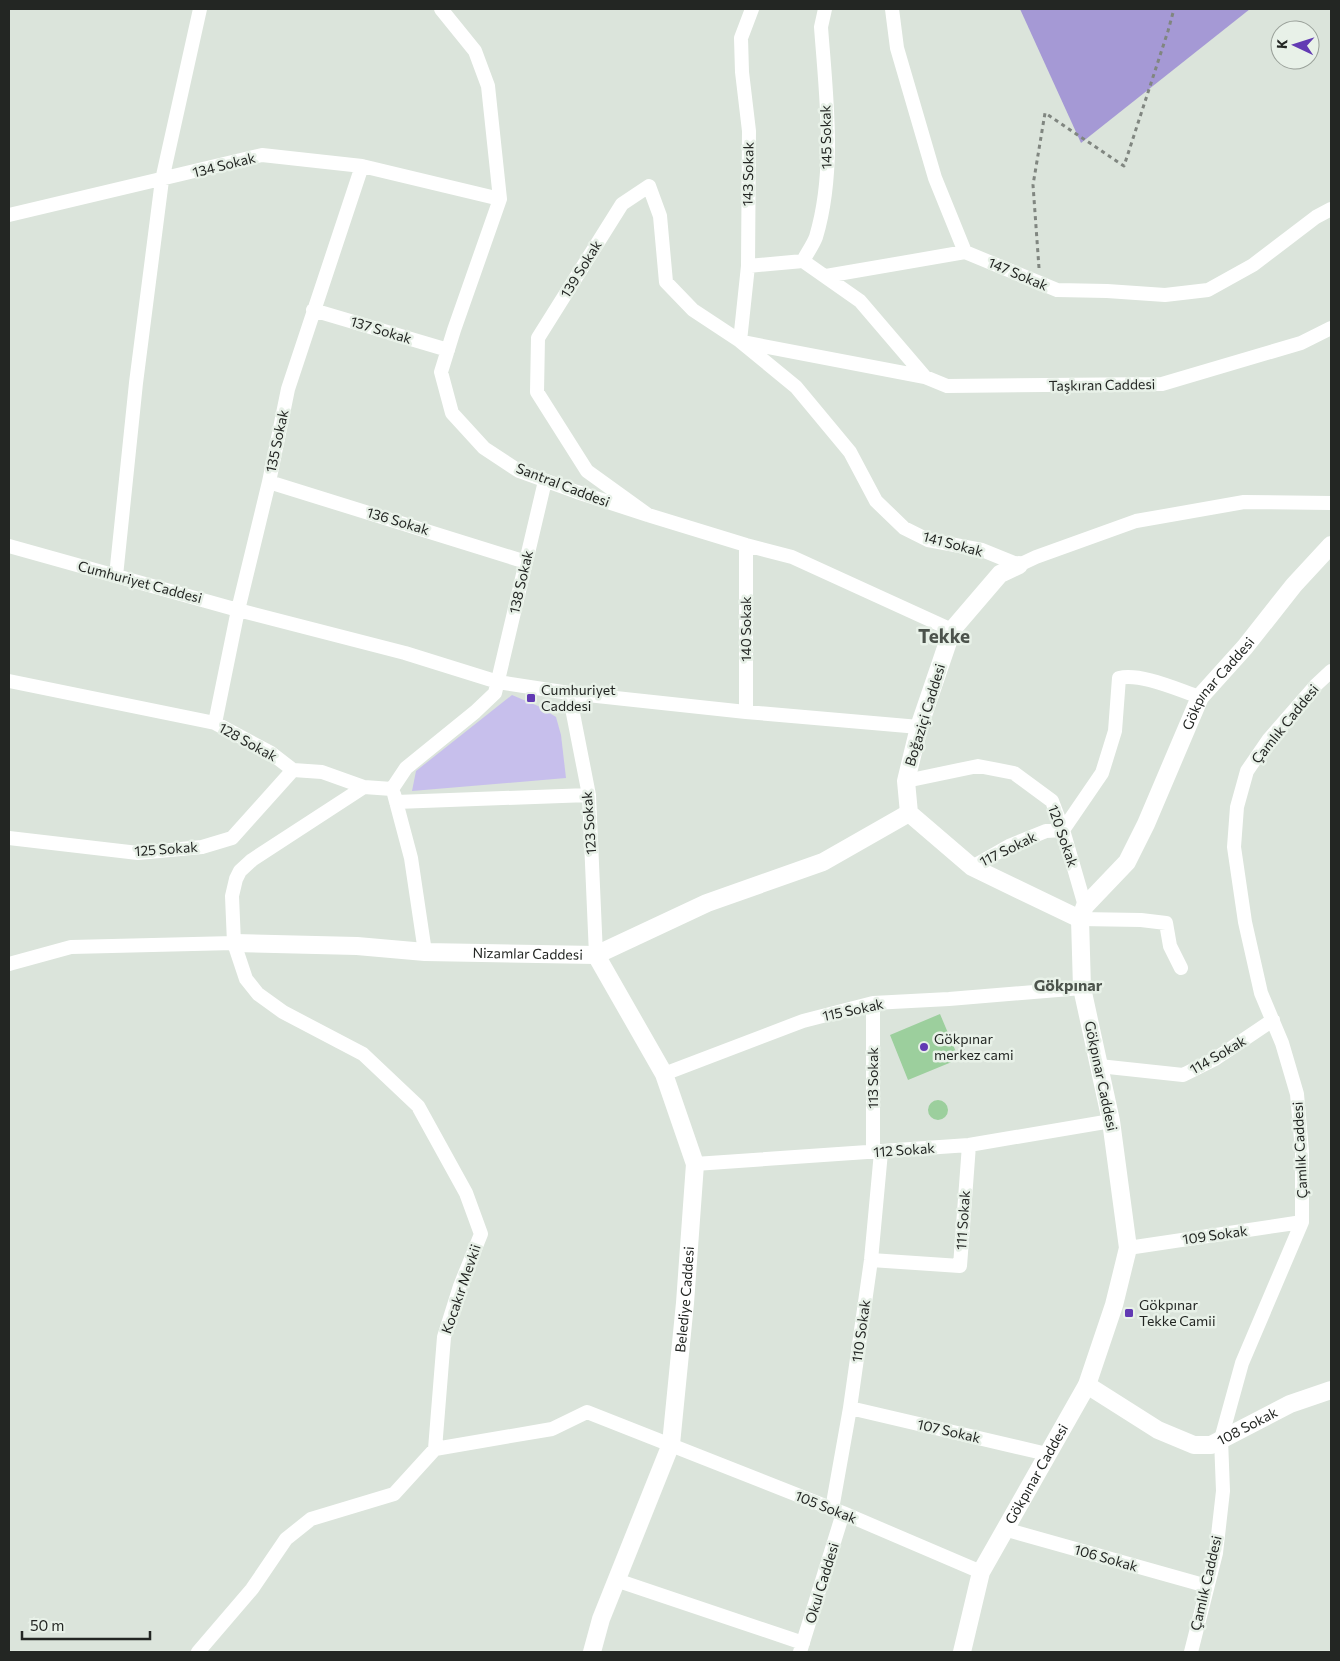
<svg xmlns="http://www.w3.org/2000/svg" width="1340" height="1661" viewBox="0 0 1340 1661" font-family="Commissioner,sans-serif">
<rect width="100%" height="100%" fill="#dbe4db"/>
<path fill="#c7bfec" d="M512,695L538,706L556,717L561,735L566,778L412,791L416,771Z"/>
<path fill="#a599d5" d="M1020,9H1250L1081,143Z"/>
<path fill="#9ccf9d" d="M940,1014L959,1059L908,1080L890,1035Z
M928 1110a10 10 0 1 1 20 0a10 10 0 1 1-20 0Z"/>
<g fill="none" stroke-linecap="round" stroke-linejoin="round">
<path stroke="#808680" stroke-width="3" stroke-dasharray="4 4" stroke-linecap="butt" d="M1039,268L1033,185L1045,113L1124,166L1168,31L1174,9"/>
<path stroke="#fff" stroke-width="14" d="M441,9L475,51L488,86L500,199L454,330L441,372L452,413L484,448L519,471L577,492L648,515L746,545L792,557L952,630
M892,9L897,48L935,178L965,252L1057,290L1107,291L1165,295L1208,290L1253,265L1316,217L1331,209
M9,215L262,155L362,166L500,199
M803,261C807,253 813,245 816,237C836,170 826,95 821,27L825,9
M748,266L803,261L860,301L925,377
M826,276L965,252
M313,310L448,350
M740,341L748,266L749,131L742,72L741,38L752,9
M742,342L925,377L947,386L1162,384L1301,343L1331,328
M269,482L526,562
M648,515L587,471L537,392L538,338L622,204L649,186L660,216L666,282L693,310L740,341L796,387L850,452L876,501L904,528L928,540L982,550L1019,565L1036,557L1136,521L1244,502L1331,503
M746,545V712
M9,546L238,610L405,653L498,682L569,693L746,712L919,727
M116,576L136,383L162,180L200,9
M9,681L215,723L271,753L293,770L322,772L364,787L392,789
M569,693L589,795L596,955
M215,723L238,610L269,482L288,389L362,166
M906,781L978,766L1014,773L1052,801L1063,830L1085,906
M392,789L406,768L475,712L495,693L545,481
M394,794L411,858L425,952
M396,802L589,795
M1063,830L1102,773L1115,731L1119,678C1142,673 1178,690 1200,697
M9,838L138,853L202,847L232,838L293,770
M972,867L1009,846L1046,831L1063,830
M1080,919L1141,920L1166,923L1170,946L1181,968
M9,964L71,947L234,943
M1099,1066L1183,1075L1215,1059L1273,1020
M664,1074L803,1021L873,1003L949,999L1082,988
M873,1152V1003
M695,1164L969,1145L1111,1121
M1128,1248L1302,1222
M871,1260L960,1266L969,1145
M850,1408L1047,1454
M435,1449L552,1429L587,1412L843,1513L981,1572
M832,1509L850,1408L871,1260L881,1152
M1004,1529L1207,1586
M616,1580L803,1643
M198,1652L252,1589L286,1539L311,1519L394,1494L435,1449L444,1337L460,1286L481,1234L466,1193L418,1106L363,1054L283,1012L258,994L246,979L234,943L232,896L236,879L240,871L252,860L364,787
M800,1652L843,1513
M1191,1652L1216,1553L1223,1491L1221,1439L1242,1363L1302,1222V1151L1297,1094L1282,1043L1261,993L1245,922L1234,847L1237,807L1247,771L1269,739L1316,685L1331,671"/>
<g stroke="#fff" stroke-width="18">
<path d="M1019,565L1000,574L952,630L919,727L906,781L909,813L972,867L1080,919"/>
<path id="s1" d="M234,943L357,946L425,952L596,955L707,903L823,862L909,813"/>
<path id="s2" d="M1087,1385L1158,1430L1194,1445H1211L1290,1404L1331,1390"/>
<path id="s3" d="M592,1652L601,1619L671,1444L685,1303L695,1164L664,1074L596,955"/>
<path id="s4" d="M962,1652L981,1572L1087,1385L1114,1305L1128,1248L1111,1121L1082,988L1080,919L1085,906L1127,862L1146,824L1200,697L1245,647L1294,585L1331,545"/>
</g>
</g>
<g fill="#623ab3" stroke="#e8f1e8" stroke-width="2">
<rect x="526" y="693" width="10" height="10" rx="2.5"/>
<circle cx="924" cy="1047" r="5"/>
<rect x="1124" y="1308" width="10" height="10" rx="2.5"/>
</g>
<g text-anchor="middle" stroke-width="5" stroke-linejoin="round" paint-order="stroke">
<g font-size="14" fill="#232623" stroke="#e8f1e8">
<text transform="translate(826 137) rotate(-91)" y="5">145 Sokak</text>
<text transform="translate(224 165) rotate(-14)" y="5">134 Sokak</text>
<text transform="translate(748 174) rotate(-89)" y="5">143 Sokak</text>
<text transform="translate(581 269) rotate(-58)" y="5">139 Sokak</text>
<text transform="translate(1018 274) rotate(23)" y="5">147 Sokak</text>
<text transform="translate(381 330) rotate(17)" y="5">137 Sokak</text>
<text transform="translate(1102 385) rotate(-1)" y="5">Taşkıran Caddesi</text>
<text transform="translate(277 441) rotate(-78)" y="5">135 Sokak</text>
<text transform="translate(563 485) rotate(21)" y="5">Santral Caddesi</text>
<text transform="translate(398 521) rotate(17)" y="5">136 Sokak</text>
<text transform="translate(953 544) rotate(15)" y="5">141 Sokak</text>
<text transform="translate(140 582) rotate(15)" y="5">Cumhuriyet Caddesi</text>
<text transform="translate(521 582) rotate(-77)" y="5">138 Sokak</text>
<text transform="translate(746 629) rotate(-90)" y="5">140 Sokak</text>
<text dy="5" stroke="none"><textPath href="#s4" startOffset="1050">Gökpınar Caddesi</textPath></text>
<text transform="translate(925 715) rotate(-73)" y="5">Boğaziçi Caddesi</text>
<text transform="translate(1285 724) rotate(-51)" y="5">Çamlık Caddesi</text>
<text transform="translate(248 742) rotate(29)" y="5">128 Sokak</text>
<text transform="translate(589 823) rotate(-94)" y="5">123 Sokak</text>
<text transform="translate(1063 836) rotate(71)" y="5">120 Sokak</text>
<text transform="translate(166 849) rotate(-4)" y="5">125 Sokak</text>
<text transform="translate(1008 849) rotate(-26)" y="5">117 Sokak</text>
<text dy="5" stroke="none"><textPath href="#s1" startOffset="294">Nizamlar Caddesi</textPath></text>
<text transform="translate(853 1010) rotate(-12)" y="5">115 Sokak</text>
<text transform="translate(1218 1055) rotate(-30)" y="5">114 Sokak</text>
<text transform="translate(1101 1076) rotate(78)" y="5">Gökpınar Caddesi</text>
<text transform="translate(873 1078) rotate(-90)" y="5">113 Sokak</text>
<text transform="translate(904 1150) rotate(-4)" y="5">112 Sokak</text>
<text transform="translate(1300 1150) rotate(-93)" y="5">Çamlık Caddesi</text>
<text transform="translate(963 1220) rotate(-86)" y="5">111 Sokak</text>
<text transform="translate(1215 1235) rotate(-8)" y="5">109 Sokak</text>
<text transform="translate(461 1289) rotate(-71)" y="5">Kocakır Mevkii</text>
<text dy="5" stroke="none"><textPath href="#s3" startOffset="368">Belediye Caddesi</textPath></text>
<text transform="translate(861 1331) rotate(-82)" y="5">110 Sokak</text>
<text dy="5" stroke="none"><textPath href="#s2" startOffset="181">108 Sokak</textPath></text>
<text transform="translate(949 1431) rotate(13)" y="5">107 Sokak</text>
<text dy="5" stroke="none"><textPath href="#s4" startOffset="195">Gökpınar Caddesi</textPath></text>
<text transform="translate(826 1507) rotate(22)" y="5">105 Sokak</text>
<text transform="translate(1106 1558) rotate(16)" y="5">106 Sokak</text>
<text transform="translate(822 1583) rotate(-73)" y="5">Okul Caddesi</text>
<text transform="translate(1206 1583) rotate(-77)" y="5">Çamlık Caddesi</text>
</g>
<g font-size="14" fill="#232623" stroke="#e8f1e8" text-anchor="start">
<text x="541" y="695">Cumhuriyet<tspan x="541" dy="16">Caddesi</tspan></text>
<text x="934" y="1044">Gökpınar<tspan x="934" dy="16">merkez cami</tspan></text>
<text x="1139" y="1310">Gökpınar<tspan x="1139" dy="16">Tekke Camii</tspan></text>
</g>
<g font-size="16" font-weight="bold" fill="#4c534c" stroke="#e8f1e8">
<text x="1068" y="991">Gökpınar</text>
</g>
<g font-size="19" font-weight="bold" fill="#4c534c" stroke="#e8f1e8">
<text x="944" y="643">Tekke</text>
</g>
</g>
<rect width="1340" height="1661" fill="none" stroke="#232623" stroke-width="20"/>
<g transform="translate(1295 45) rotate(274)"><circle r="24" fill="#e8f1e8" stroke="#99a099"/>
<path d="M0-4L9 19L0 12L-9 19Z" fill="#623ab3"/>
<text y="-8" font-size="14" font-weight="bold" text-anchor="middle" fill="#232623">K</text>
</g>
<path d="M22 1631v8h128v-8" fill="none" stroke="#232623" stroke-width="2.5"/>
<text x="30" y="1631" font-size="15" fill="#232623" stroke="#e8f1e8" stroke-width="4" paint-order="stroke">50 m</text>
</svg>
